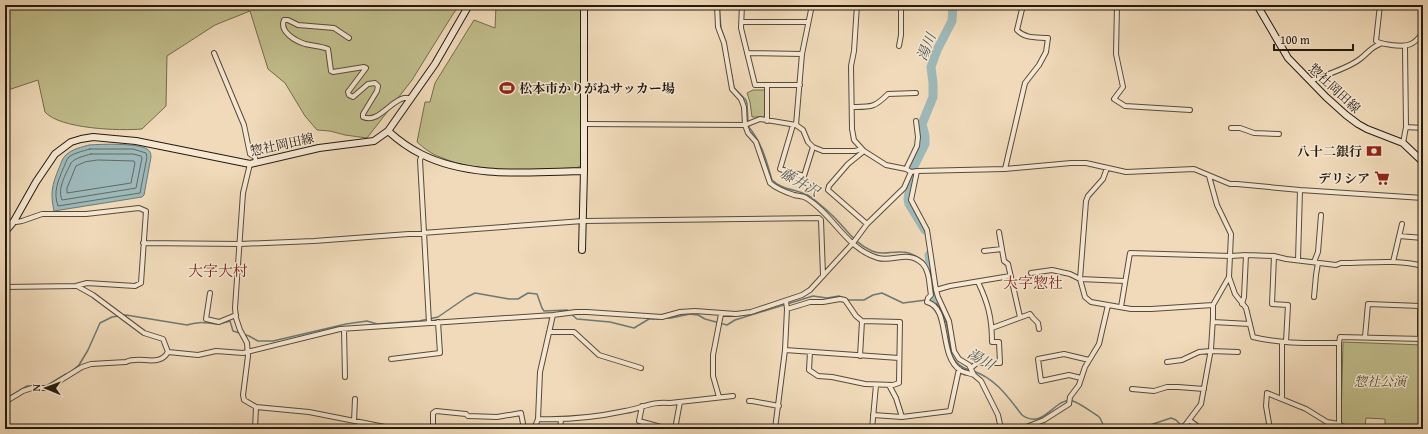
<svg xmlns="http://www.w3.org/2000/svg" width="1428" height="434" viewBox="0 0 1428 434" font-family="'Gentium Book Plus','Noto Serif JP',serif">
<rect width="100%" height="100%" fill="#f0dab9"/>
<filter id="stains"><feTurbulence type="fractalNoise" baseFrequency=".005" numOctaves="4"/><feColorMatrix values="0 0 0 0 .2 0 0 0 0 .09 0 0 0 0 .02 0 0 0 .5 -.17"/></filter>
<radialGradient id="worn" r=".72"><stop offset=".6" stop-color="#630" stop-opacity="0"/><stop offset="1" stop-color="#630" stop-opacity=".3"/></radialGradient>
<path fill="#c0bd8b" stroke="#726c4d" d="M5,5H460L453,14L412,80L367,138L345,135L330,131L317,130L305,116L285,83L268,69L250,11L215,25L167,56L166,106L142,129C120,131 60,129 45,112L38,80L5,91Z
M496,5H581V165L577,168C532,169 482,175 440,157C431,154 424,148 417,142L425,102H430L435,83L474,20L495,28Z
M753,90H765V117H752L750,102L747,93Z
M1343,342L1423,345V429H1385V419L1366,418L1365,427L1343,424L1341,421Z"/>
<path fill="#9db8b8" stroke="#6d7974" d="M89,145C101,144 138,143 147,149C150,151 151,153 151,157L144,195L142,197L54,211C50,193 52,185 59,168C61,164 62,158 66,155C72,149 82,147 89,145Z"/>
<g fill="none" stroke-linecap="round" stroke-linejoin="round">
<path stroke="#606a64" stroke-width="1" d="M90,149H133L146,153L147,157L140,193L58,206C53,192 58,181 63,169C65,165 66,160 69,157C74,153 83,151 90,149Z
M91,154H133L141,156L142,158L136,188L62,200C57,188 66,174 71,163C75,158 84,156 91,154Z
M98,160L134,161L135,163L131,183L67,193V188L76,166L85,162Z"/>
<path stroke="#6d7974" stroke-width="1.5" d="M719,5L721,28L726,42
M730,66L734,88L746,100L747,104L748,122
M748,126C762,143 766,159 772,180C783,191 799,189 811,197C816,201 829,212 834,217C847,230 854,243 872,251C882,256 891,251 902,252C913,252 923,260 931,268
M929,300L934,299C938,306 943,313 946,322C952,342 944,361 969,370
M571,314L577,319L610,322L634,328L649,319H659
M663,318H671L690,314L698,315L705,319L727,325L735,320L813,296L827,298L839,296L849,300H864L873,295L882,293L903,303L926,300
M73,370L79,365L88,350L100,323L112,317L126,315L187,325C199,321 205,323 217,324C221,324 226,322 230,321L233,331L249,336L258,341H273L346,324L367,321L377,324L419,321L438,317L467,297L475,293L509,299H518L528,293L537,294L542,308L544,311L567,310L569,311
M973,371C995,378 1008,397 1022,415C1044,431 1055,396 1073,401C1081,404 1090,411 1098,416L1100,418L1105,429
M7,398L27,386H46L66,374
M1138,429L1171,418L1176,420L1185,429"/>
<path stroke="#9db8b8" stroke-width="9" d="M913,168L925,144V136L922,124L933,97V83L931,67L937,50L952,21L953,5
M911,179L908,199L909,204L925,230
M929,255L934,299"/>
<g stroke="#574b3a" stroke-width="6">
<path id="street" d="M717,5L718,27L724,43L732,89L741,99L744,107L745,125L748,133L756,142L770,183C777,189 785,192 794,195C798,196 803,196 806,198C833,214 846,249 878,258C893,262 908,250 922,263C930,271 929,285 931,295L928,298L927,302C951,308 938,355 960,370C964,373 970,373 974,375
M742,5L741,28L755,85H800
M857,5L854,51L851,66L852,129L854,140L864,151L886,165L906,169L911,172
M1014,5L1022,6
M1117,5L1116,54L1123,87L1114,99L1125,106L1190,110
M1380,5L1376,41C1381,44 1386,44 1391,45C1407,47 1414,46 1423,32
M742,22H808
M349,38L334,28L298,25L288,20H284C279,32 296,41 305,44C313,46 321,46 328,49L331,71L333,72L364,67L366,68L348,92L349,95L353,97L368,84L375,83L378,86L377,91L363,114V117C378,124 390,101 404,98C406,98 408,98 410,98
M899,46L901,35V5
M214,53L244,125L250,154L255,157L256,162
M747,53L802,54
M1310,81C1325,75 1347,69 1360,59C1368,53 1370,48 1380,44
M852,107C871,107 874,108 888,94L916,93
M767,121V85
M584,124L745,125L760,119L796,125L803,130L808,142L813,147L823,151H855L862,149
M793,125L780,169L804,176L813,147
M796,125L802,54L812,5
M1406,127L1423,128
M1231,128H1240L1254,133L1279,134
M1403,143L1406,127L1405,47
M864,151L848,164L829,186L828,190L867,224
M422,155L420,160L429,323
M250,164L243,193L235,308L236,318L240,330L247,343L248,356L243,395L244,400L256,407L309,412L390,428L401,429
M1107,168L1103,179L1088,196L1086,201L1080,279L1085,297L1091,302L1131,309H1151L1213,305
M906,169L917,146L918,137L916,121
M1005,169L1025,83L1039,65L1046,52L1048,38C1037,37 1025,39 1017,30L1023,5
M917,171L911,200L927,230L936,290L938,297L949,321L954,351L959,359L969,365L974,375L981,381L998,415L1001,429
M911,172L917,171L1005,169L1071,163H1086L1126,172L1194,169L1230,184H1237L1300,190L1423,198
M999,232L1004,261L1008,264L1020,317
M1399,236L1423,238
M143,243L240,244L314,241L583,221L819,218L821,220L823,275
M984,251L1002,249
M1274,256L1272,304L1288,305L1286,342
M1298,260L1300,190
M1314,262L1318,252L1321,215
M1393,262L1402,224
M1031,273L1052,270L1070,274L1080,279L1125,281
M1229,277L1235,294L1246,308L1253,337C1281,344 1311,343 1339,343L1340,337L1423,339
M77,286L93,295L144,333L163,339L168,352
M5,287L76,286L87,283L135,286L141,283L146,211L139,208L86,214H42L22,221L16,222L14,221
M936,290L950,286L1010,276
M210,293L206,319L219,322L236,315
M1314,297L1316,275L1318,263
M1242,304L1244,297L1246,255
M1121,307L1130,253L1231,256L1246,255L1274,256L1286,259L1336,265L1341,263C1368,263 1397,259 1423,266
M787,309L810,302H823L840,299L845,300L856,316L862,321
M1213,322L1250,324
M992,328L1030,314L1033,318L1038,323L1039,329
M344,329L345,377
M549,332H574L599,355L641,368
M1365,337L1368,304L1420,306V339
M785,350L899,358
M168,352L198,355L216,351L243,353L340,329L553,315L576,312H587L662,317L680,312L695,311L736,314L751,312L802,295L810,290L853,243L867,224L904,188L911,172
M810,352L809,370L818,376L832,377L865,384L893,385L899,383L900,322L862,321L860,356
M391,359L440,353L438,322
M1167,362L1182,360L1199,352L1211,351L1238,352
M971,368L977,363H1000L999,342H992C992,318 988,303 978,282
M1081,378L1069,375L1041,381L1038,359L1064,354L1089,360
M1132,389L1154,391L1167,387H1178L1204,389
M719,397L713,376V355L721,314
M1282,399V342
M749,401H752L779,406
M5,402L23,391L32,388H48L82,367L91,364L126,362C140,355 159,368 168,352
M642,406L639,421L668,429
M873,415L902,417L896,398L889,385
M902,417L950,411L959,369
M538,419C567,420 597,417 625,411C643,408 651,401 670,403L733,396
M1189,420L1201,429
M354,421L355,399
M1339,424V343
M255,429L256,407
M433,429V413L436,411L466,414L468,416L497,417L521,413L524,429
M534,429L538,419L540,372L553,315
M560,429L561,420
M675,429L680,402
M775,429L785,350L787,309L786,301
M872,429L876,385
M1021,429L1044,420L1069,404L1070,397L1079,385L1085,367L1099,344L1108,305
M1180,429L1186,424L1201,404L1211,349L1213,318V305L1229,277L1231,234L1217,205L1209,176
M1270,429L1266,406L1267,393L1306,409L1327,422L1339,424L1344,428L1352,429"/>
</g>
<g stroke="#241b0f" stroke-width="8">
<path id="secondary" d="M1257,5L1288,58L1326,97L1346,115L1358,124L1367,129L1403,143L1423,162
M388,131C398,140 409,148 421,154C470,179 531,172 584,171
M5,232L14,221L36,182L55,154L71,142L81,139L93,137L136,141L250,164L319,148L374,141L388,131L435,64L469,5
M582,250L584,171V5"/>
</g>
<use href="#street" stroke="#f5e7d2" stroke-width="4"/>
<use href="#secondary" stroke="#f5e7d2" stroke-width="6"/>
</g>
<defs>
<g id="stadium-bare" transform="scale(1.2)"><path d="M0-5a6.5 5 0 1 0 0 10a6.5 5 0 1 0 0-10ZM-3.5-1.8h7v3.6h-7Z" fill="#8f2418" stroke="#f5e7d2" stroke-width="2.5" paint-order="stroke"/></g>
<g id="bank-bare" transform="scale(1.2)"><path d="M-6-4H6V4H-6ZM0-2.3a2.3 2.3 0 1 0 0 4.6a2.3 2.3 0 1 0 0-4.6Z" fill="#8f2418" stroke="#f5e7d2" stroke-width="2.5" paint-order="stroke"/></g>
<g id="supermarket-bare" transform="scale(1.2)"><path d="M-6-5.5h2.5l.6 2H6L4.5 2H-2.5L-4.4-4H-6ZM-1.5 3.2a1.3 1.3 0 1 0 .1 0ZM3 3.2a1.3 1.3 0 1 0 .1 0Z" fill="#8f2418" stroke="#f5e7d2" stroke-width="2.5" paint-order="stroke"/></g>
</defs>
<g fill-rule="evenodd">
<use href="#stadium-bare" x="507" y="88"/>
<use href="#bank-bare" x="1374" y="151"/>
<use href="#supermarket-bare" x="1382" y="178"/>
</g>
<g text-anchor="middle" stroke-width="3" stroke-linejoin="round" paint-order="stroke">
<g font-size="13" font-weight="bold" fill="#241b0f" stroke="#f5e7d2" text-anchor="end">
<text x="519" y="93" text-anchor="start">松本市かりがねサッカー場</text>
<text x="1362" y="156">八十二銀行</text>
<text x="1370" y="183">デリシア</text>
</g>
<g font-size="13" fill="#241b0f" stroke="#f5e7d2">
<text transform="translate(1335 88) rotate(43)" y="5">惣社岡田線</text>
<text transform="translate(282 144) rotate(-12)" y="5">惣社岡田線</text>
</g>
<g font-size="13" font-style="italic" fill="#534c34" stroke="#f5e7d2">
<text x="1380" y="386">惣社公演</text>
</g>
<g font-size="14" font-style="italic" fill="#4e524a" stroke="#f5e7d2">
<text transform="translate(926 47) rotate(-68)" y="5">湯川</text>
<text transform="translate(800 182) rotate(30)" y="5">藤井沢</text>
<text transform="translate(981 359) rotate(29)" y="5">湯川</text>
</g>
<g font-size="15" fill="#7a1f14" stroke="#f5e7d2">
<text x="218" y="276">大字大村</text>
<text x="1033" y="288">大字惣社</text>
</g>
</g>
<rect width="1428" height="434" fill="none" stroke="#f0dab9" stroke-width="20"/>
<rect x="6" y="6" width="1416" height="422" fill="none" stroke="#241b0f" stroke-width="2"/>
<rect x="10" y="10" width="1408" height="414" fill="none" stroke="#241b0f"/>
<g transform="translate(46 388) rotate(271)" stroke="#f5e7d2" stroke-width="3" paint-order="stroke">
<path d="M0-3L7 15L0 10L-7 15Z" fill="#241b0f"/>
<text y="-6" font-size="11" font-weight="bold" text-anchor="middle" fill="#241b0f">N</text>
</g>
<path d="M1274 44v6h79v-6" fill="none" stroke="#241b0f" stroke-width="2"/>
<text x="1280" y="44" font-size="12" fill="#241b0f" stroke="#f5e7d2" stroke-width="3" paint-order="stroke">100 m</text>
<rect width="100%" height="100%" filter="url(#stains)"/>
<rect width="100%" height="100%" fill="url(#worn)"/>
</svg>
